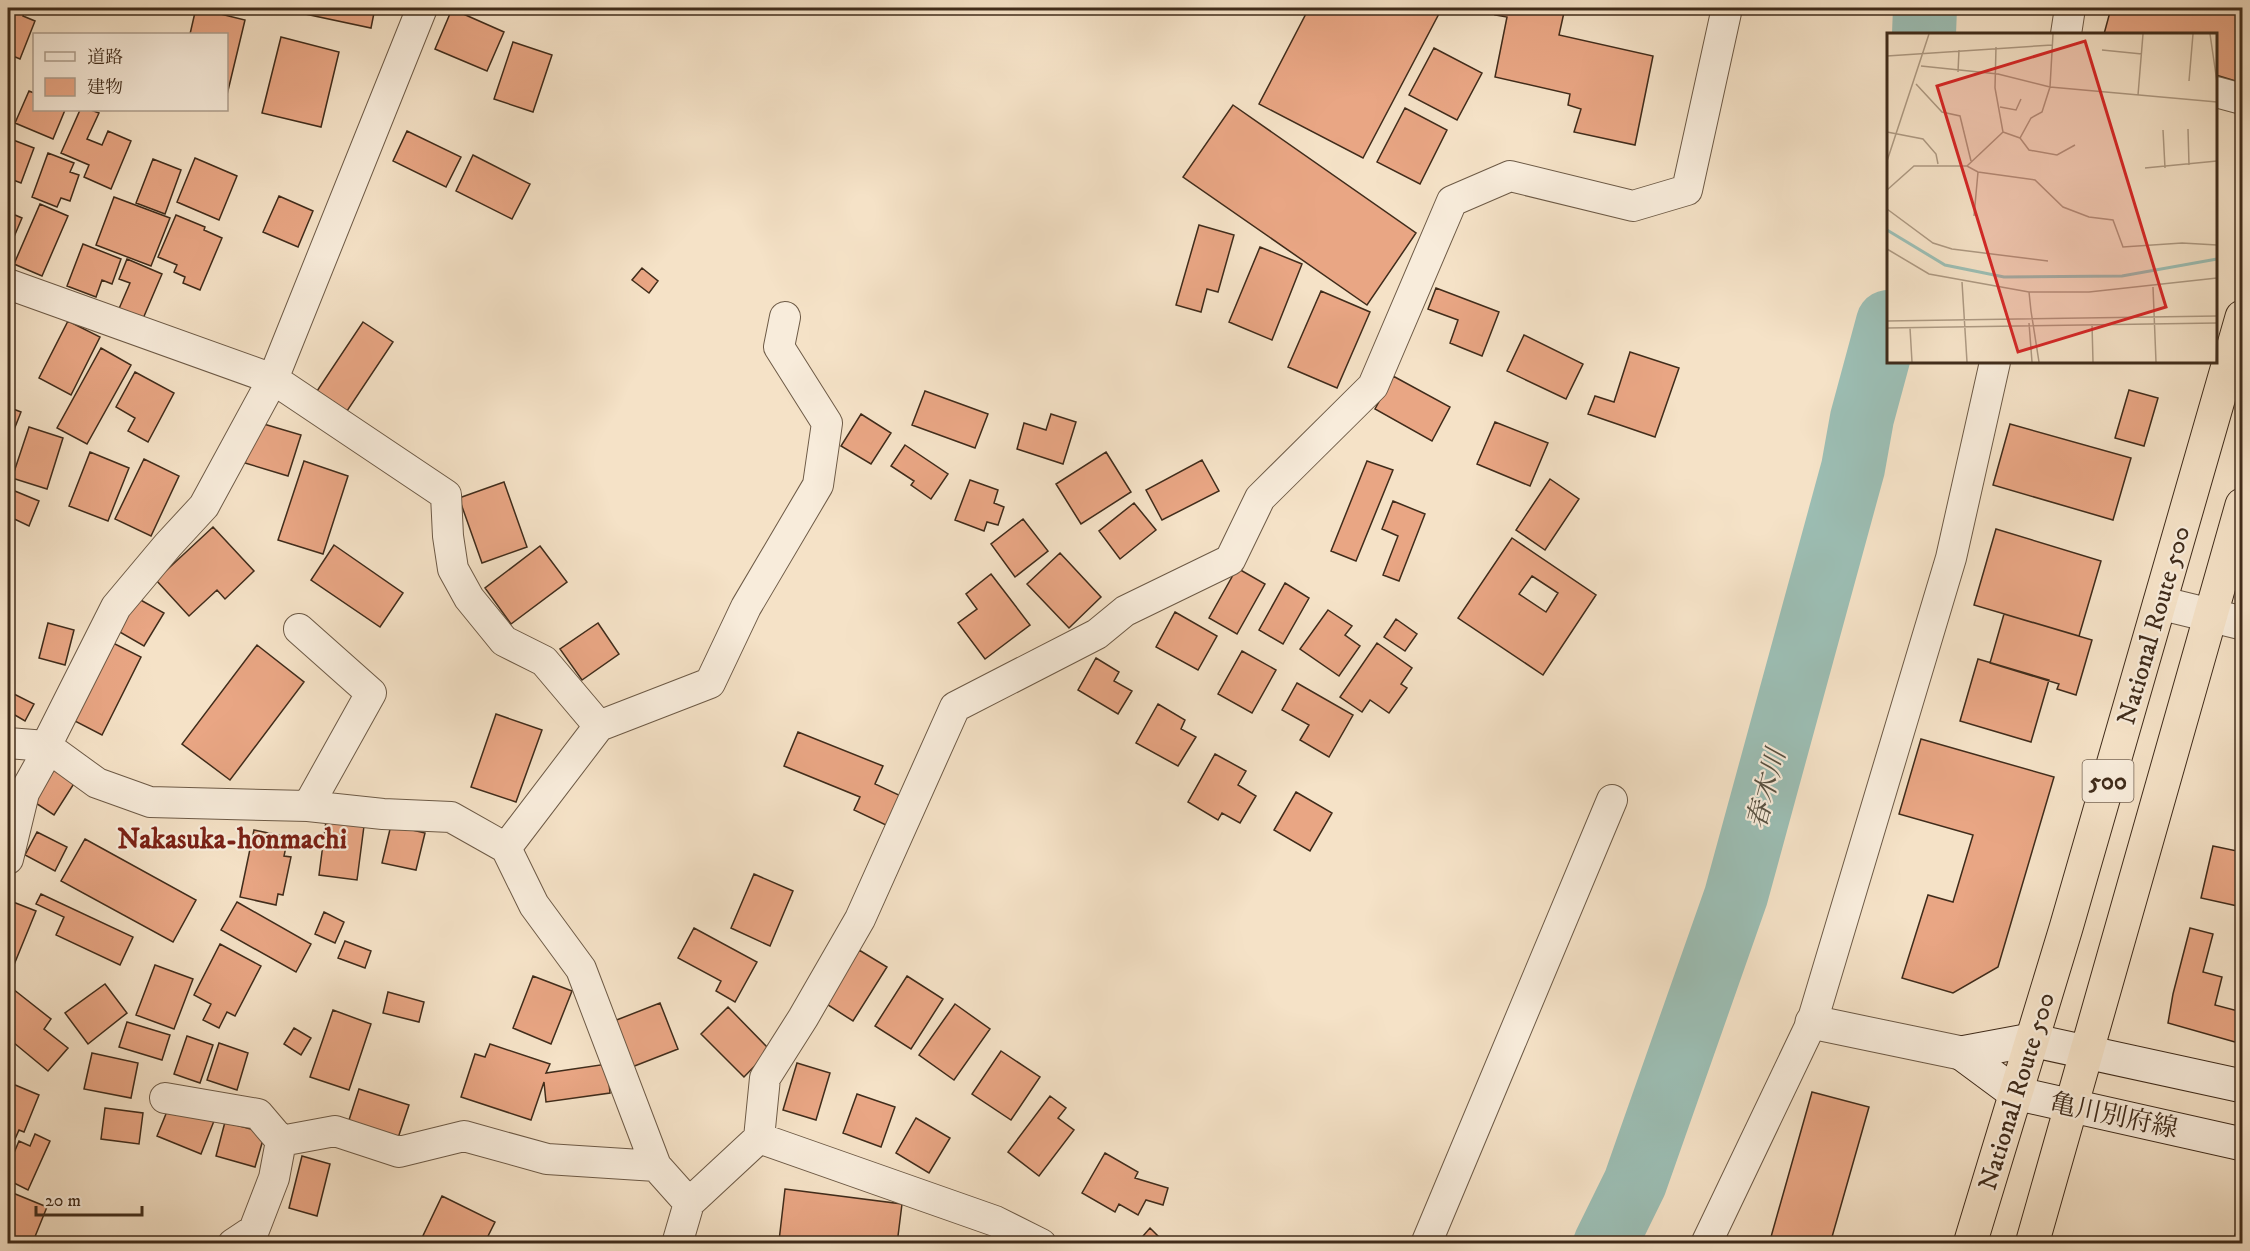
<svg xmlns="http://www.w3.org/2000/svg" width="2250" height="1251" viewBox="0 0 2250 1251" font-family="'IM FELL DW Pica','Noto Serif JP',serif">
<rect width="100%" height="100%" fill="#f5e2c7"/>
<filter id="stains"><feTurbulence type="fractalNoise" baseFrequency=".00333" numOctaves="4"/><feColorMatrix values="0 0 0 0 .2 0 0 0 0 .09 0 0 0 0 .02 0 0 0 .5 -.17"/></filter>
<radialGradient id="worn" r=".72"><stop offset=".6" stop-color="#630" stop-opacity="0"/><stop offset="1" stop-color="#630" stop-opacity=".3"/></radialGradient>
<g fill="none" stroke-linecap="round" stroke-linejoin="round">
<path stroke="#9cbeb4" stroke-width="64" d="M1924,34L1925,8
M1605,1244L1635,1183L1736,896L1853,468L1862,418L1888,322"/>
</g>
<path fill="#e9a684" stroke="#402c1b" stroke-width="1.5" fill-rule="evenodd" d="M8,8H26L23,16L35,21L20,59L8,54Z
M196,8L245,20L226,99V34H190Z
M277,8H375L371,28Z
M1309,8H1442L1363,158L1259,104Z
M1497,8H1565L1559,35L1653,56L1635,145L1574,132L1581,109L1568,105L1570,94L1495,77L1507,17L1495,15Z
M2099,8H2242V83L2216,75V34H2104L2110,12Z
M452,9L504,32L487,71L435,49Z
M281,37L339,52L321,127L262,113Z
M513,42L552,55L533,112L494,99Z
M1434,48L1482,73L1457,120L1409,95Z
M29,91L34,93V110H65L53,139L15,123Z
M1233,105L1416,233L1367,305L1183,177Z
M1405,108L1447,130L1420,184L1377,162Z
M80,110H91L99,113L87,139L102,145L108,131L131,141L111,189L84,177L89,165L61,153Z
M407,131L461,157L446,187L393,161Z
M8,138L34,148L21,183L8,178Z
M48,153L74,163L70,172L79,175L70,201L61,198L57,207L32,197Z
M473,155L530,184L512,219L456,191Z
M195,158L237,176L219,220L177,202Z
M153,159L181,170L165,214L136,203Z
M279,196L313,211L298,247L263,232Z
M114,197L170,218L151,266L96,245Z
M40,204L68,216L42,276L14,264Z
M8,212L22,218L8,251Z
M176,215L205,227L204,230L222,238L200,290L183,283L185,277L174,272L177,265L158,257Z
M1199,225L1234,235L1218,292L1207,289L1201,312L1176,305Z
M83,244L121,259L112,284L102,280L96,297L67,286Z
M1260,247L1302,264L1272,340L1229,322Z
M127,259L162,274L142,321L118,311L130,283L119,279Z
M642,268L658,281L649,293L632,280Z
M1436,288L1499,312L1482,356L1450,343L1458,320L1428,309Z
M1321,291L1370,312L1337,388L1288,367Z
M68,321L100,337L71,395L39,378Z
M363,322L393,342L347,411L317,391Z
M1524,335L1583,364L1566,399L1507,371Z
M101,348L131,365L87,444L57,428Z
M1630,352L1679,368L1655,437L1588,414L1595,396L1614,402Z
M135,372L174,393L148,442L128,431L135,418L116,407Z
M1393,376L1450,407L1432,441L1375,409Z
M2129,390L2158,398L2144,446L2115,438Z
M925,391L988,414L975,448L912,425Z
M8,407L21,412L8,445Z
M861,414L891,433L871,464L841,446Z
M1051,414L1076,422L1063,464L1017,449L1024,423L1046,430Z
M257,422L301,435L288,476L245,463Z
M1495,422L1548,443L1530,486L1477,464Z
M2010,424L2131,458L2113,520L1993,485Z
M29,427L63,438L47,489L12,478Z
M905,445L948,474L931,499L911,485L914,481L891,466Z
M90,452L129,468L108,521L69,506Z
M1106,452L1131,492L1081,524L1056,484Z
M144,459L179,476L151,536L115,519Z
M1202,460L1219,491L1162,520L1146,490Z
M304,461L348,476L323,554L278,540Z
M1367,461L1393,470L1356,561L1331,551Z
M1550,479L1579,499L1545,550L1516,530Z
M970,480L998,490L994,503L1004,507L998,525L987,522L984,531L955,520Z
M504,482L527,547L482,563L459,498Z
M10,489L39,501L29,526L8,516V495Z
M1393,501L1425,514L1399,581L1383,575L1398,536L1382,529Z
M1134,503L1156,530L1120,559L1099,531Z
M1023,519L1048,551L1015,577L991,544Z
M213,527L254,571L225,599L217,590L189,616L156,580Z
M1996,529L2101,561L2079,636L1974,605Z
M1512,538L1596,595L1543,675L1458,618ZM1532,576L1558,593L1546,612L1519,594Z
M334,545L403,593L380,627L311,580Z
M540,546L567,582L511,624L485,588Z
M1060,553L1101,597L1069,628L1027,584Z
M1237,568L1265,584L1237,634L1209,618Z
M991,574L1030,625L985,659L958,623L977,609L966,594Z
M1285,583L1309,598L1283,644L1259,630Z
M137,598L164,613L144,646L118,631Z
M1328,610L1352,626L1345,635L1360,646L1339,676L1300,649Z
M1175,612L1217,636L1198,670L1156,647Z
M2004,614L2092,640L2076,695L2057,689L2059,684L1990,663Z
M1396,619L1417,634L1405,651L1384,637Z
M48,623L74,630L65,665L39,658Z
M598,623L619,654L582,680L560,649Z
M109,641L141,657L102,735L69,718Z
M1377,643L1412,668L1401,684L1407,688L1389,713L1370,700L1362,712L1340,697Z
M257,645L304,682L230,780L182,744Z
M1242,651L1276,670L1252,713L1218,694Z
M1096,658L1119,672L1114,681L1132,691L1118,714L1078,690Z
M1978,659L2049,680L2031,742L1960,721Z
M1297,683L1353,715L1329,757L1300,740L1309,725L1282,710Z
M8,691L34,704L25,721L8,711Z
M1158,704L1185,720L1181,729L1196,737L1178,766L1136,743Z
M496,714L542,730L516,802L471,787Z
M798,732L883,766L875,784L901,796L888,826L854,810L860,797L784,766Z
M1921,739L2054,777L1998,967L1953,993L1902,978L1928,895L1953,902L1973,835L1899,814Z
M1215,754L1246,771L1238,785L1256,796L1240,823L1222,813L1218,820L1188,802Z
M49,765L75,782L54,815L28,798Z
M1296,792L1332,813L1310,851L1274,830Z
M326,821L364,826L357,880L319,875Z
M391,825L425,833L416,870L382,863Z
M254,830L288,837L284,856L291,857L283,895L278,894L276,905L240,897Z
M37,832L67,847L55,871L25,855Z
M85,839L196,900L173,942L61,881Z
M2213,846L2242,852V907L2201,898Z
M754,874L793,891L770,946L731,928Z
M41,894L133,937L120,965L56,935L64,917L36,904Z
M8,900L36,911L9,977H8Z
M237,902L311,944L296,972L221,930Z
M324,912L344,922L335,943L315,934Z
M694,928L757,962L735,1002L716,991L721,981L678,958Z
M2190,928L2213,934L2203,972L2222,977L2215,1005L2242,1012V1044L2168,1023L2173,994Z
M345,941L371,951L365,968L338,958Z
M220,944L261,966L235,1016L227,1012L219,1028L203,1020L211,1004L194,995Z
M859,950L887,967L853,1021L825,1003Z
M155,965L193,979L174,1029L136,1015Z
M533,976L572,991L551,1044L513,1028Z
M907,976L943,999L911,1049L875,1026Z
M105,984L127,1013L88,1044L65,1013Z
M13,989L51,1019L44,1029L68,1048L48,1071L8,1038V996Z
M388,992L424,1002L419,1022L383,1013Z
M660,1003L678,1049L632,1067L614,1021Z
M955,1004L990,1029L954,1080L919,1055Z
M728,1007L770,1050L744,1077L701,1034Z
M333,1010L371,1024L349,1090L310,1077Z
M127,1022L170,1035L162,1060L119,1047Z
M294,1028L311,1038L301,1055L284,1044Z
M187,1036L213,1045L200,1083L174,1074Z
M219,1043L248,1053L237,1090L207,1080Z
M490,1044L550,1064L546,1073L607,1064L610,1093L546,1102L544,1082L531,1120L461,1097L475,1054L485,1057Z
M1001,1051L1040,1077L1011,1120L972,1094Z
M92,1053L138,1063L131,1098L84,1089Z
M797,1063L830,1073L816,1120L783,1110Z
M8,1082L39,1095L24,1132L19,1130L15,1139L8,1136Z
M359,1089L409,1105L398,1138L348,1123Z
M1812,1092L1869,1107L1830,1244H1769Z
M857,1094L895,1107L881,1147L843,1133Z
M1050,1096L1066,1108L1058,1118L1074,1130L1039,1176L1008,1152Z
M170,1104L214,1121L201,1154L157,1136Z
M105,1108L143,1113L139,1144L101,1139Z
M916,1118L950,1138L929,1173L896,1153Z
M225,1122L265,1133L255,1167L216,1156Z
M35,1134L50,1141L28,1190L8,1180V1167L19,1141L30,1146Z
M1105,1153L1138,1172L1135,1178L1168,1188L1163,1205L1146,1200L1138,1215L1119,1204L1115,1212L1082,1193Z
M302,1156L330,1164L317,1216L289,1208Z
M785,1189L902,1204L897,1244H797L779,1241Z
M8,1191L47,1207L32,1244H8Z
M442,1196L495,1222L484,1244H419Z
M2241,1210H2242V1244H2233Z
M1150,1228L1166,1244H1136Z"/>
<g fill="none" stroke-linecap="round" stroke-linejoin="round">
<g stroke="#6d5a46" stroke-width="32">
<path id="minor" d="M2066,34L2070,8
M2216,92L2242,99
M8,284L273,379L446,495L448,536L453,569L469,598L504,641L544,661L599,726L506,848
M299,629L371,693L308,806
M599,726L710,683L746,607L818,485L827,423L779,347L785,317
M8,743L46,746L97,783L150,802L308,806L383,814L451,817L506,848L534,905L581,969L656,1166L689,1203
M8,859L24,793L43,759L46,746L116,607L168,545L204,506L273,379L422,8
M165,1098L258,1114L281,1141
M759,1138L995,1221L1041,1244
M233,1244L254,1230L274,1178L281,1141L335,1131L399,1152L464,1136L547,1159L656,1166
M677,1244L689,1203L759,1138L765,1078L803,1018L860,919L955,707L1097,634L1125,611L1230,560L1260,498L1373,386L1452,201L1510,176L1633,206L1687,190L1727,8
M1426,1244L1612,800
M1706,1244L1812,1022L1951,558L1995,362"/>
</g>
<g stroke="#6d5a46" stroke-width="35">
<path id="tertiary" d="M2160,603L2242,623
M1812,1022L1961,1053"/>
</g>
<g stroke="#402c1b" stroke-width="35">
<path id="secondary" d="M1961,1053L2015,1093L2242,1144
M1961,1053L2031,1040L2242,1086"/>
</g>
<g stroke="#402c1b" stroke-width="35">
<path id="trunk" d="M1970,1244L2066,928L2242,317
M2032,1244L2242,505"/>
</g>
<use href="#minor" stroke="#f8ecdb" stroke-width="30"/>
<use href="#tertiary" stroke="#f8ecdb" stroke-width="33"/>
<use href="#secondary" stroke="#f8ecdb" stroke-width="33"/>
<use href="#trunk" stroke="#f5e2c7" stroke-width="33"/>
</g>
<g text-anchor="middle" stroke-width="4.5" stroke-linejoin="round" paint-order="stroke">
<rect fill="#f8ecdb" stroke="#765" stroke-width="1.5" x="2082.5" y="760" width="51" height="42" rx="4.5"/>
<g font-size="24" font-weight="bold" fill="#402c1b">
<text x="2108" y="789">500</text>
</g>
<g font-size="26" fill="#402c1b" stroke="#f8ecdb">
<text transform="translate(2153 625) rotate(-74)" y="9">National Route 500</text>
<text transform="translate(2016 1091) rotate(-73)" y="9">National Route 500</text>
<text transform="translate(2114 1115) rotate(12)" y="9">亀川別府線</text>
</g>
<g font-size="27" font-style="italic" fill="#575041" stroke="#f8ecdb">
<text transform="translate(1766 789) rotate(-75)" y="9">春木川</text>
</g>
<g font-size="28" font-weight="bold" fill="#7a1f14" stroke="#f8ecdb">
<text x="232" y="848">Nakasuka-honmachi</text>
</g>
</g>
<g transform="translate(1887 33)">
<rect width="330" height="330" fill="#f5e2c7"/>
<path fill="none" stroke="#9cbeb4" stroke-width="3" d="M0,197L58,232L117,244L235,243L330,226"/>
<path fill="none" stroke="#ad9982" stroke-width="1.5" d="M323,1L330,49M215,17L255,21M0,23L165,12M34,33L111,41L163,54L330,69M71,39L72,17M302,48L306,1M29,51L55,79L73,83L84,128M251,62L256,1M113,74L129,77L134,66M301,96L302,132M276,97L278,135M0,99L36,106L49,121L51,131M116,99L133,105L144,85L155,79L163,54L166,1M133,105L142,117L170,122L188,112M0,128L42,1M80,133L116,99L108,55L109,14M258,135L330,128M0,157L27,133H80L91,139L148,147L176,174L202,184L226,187L236,214L295,210L330,212M0,176L46,210L65,216L161,228M87,183L91,139M0,216L42,241L142,259H202L330,245M75,249L80,329M266,254L269,329M142,259L144,278M144,278L152,329M0,288L330,283M142,290L145,329M205,291L206,329M0,295L330,290M23,295L25,329M329,329L330,293"/>
<path fill="#d62828" fill-opacity="0.15" stroke="#d62828" stroke-width="3" d="M198,8L279,274L131,319L50,53Z"/>
<rect width="330" height="330" fill="none" stroke="#402c1b" stroke-width="3"/>
</g>
<rect width="2250" height="1251" fill="none" stroke="#f5e2c7" stroke-width="30"/>
<rect x="9" y="9" width="2232" height="1233" fill="none" stroke="#402c1b" stroke-width="3"/>
<rect x="15" y="15" width="2220" height="1221" fill="none" stroke="#402c1b" stroke-width="1.5"/>
<rect x="33" y="33" width="195" height="78" fill="#f8ecdb" stroke="#ae9f8e" stroke-width="1.5"/>
<rect x="45" y="52" width="30" height="9" fill="#f8ecdb" stroke="#ae9f8e" stroke-width="1.5"/>
<text x="87" y="63" font-size="18" fill="#402c1b">道路</text>
<rect x="45" y="78" width="30" height="18" fill="#e9a684" stroke="#ae9f8e" stroke-width="1.5"/>
<text x="87" y="93" font-size="18" fill="#402c1b">建物</text>
<path d="M36 1206v9h106v-9" fill="none" stroke="#402c1b" stroke-width="3"/>
<text x="45" y="1206" font-size="18" fill="#402c1b" stroke="#f8ecdb" stroke-width="4.5" paint-order="stroke">20 m</text>
<rect width="100%" height="100%" filter="url(#stains)"/>
<rect width="100%" height="100%" fill="url(#worn)"/>
</svg>
